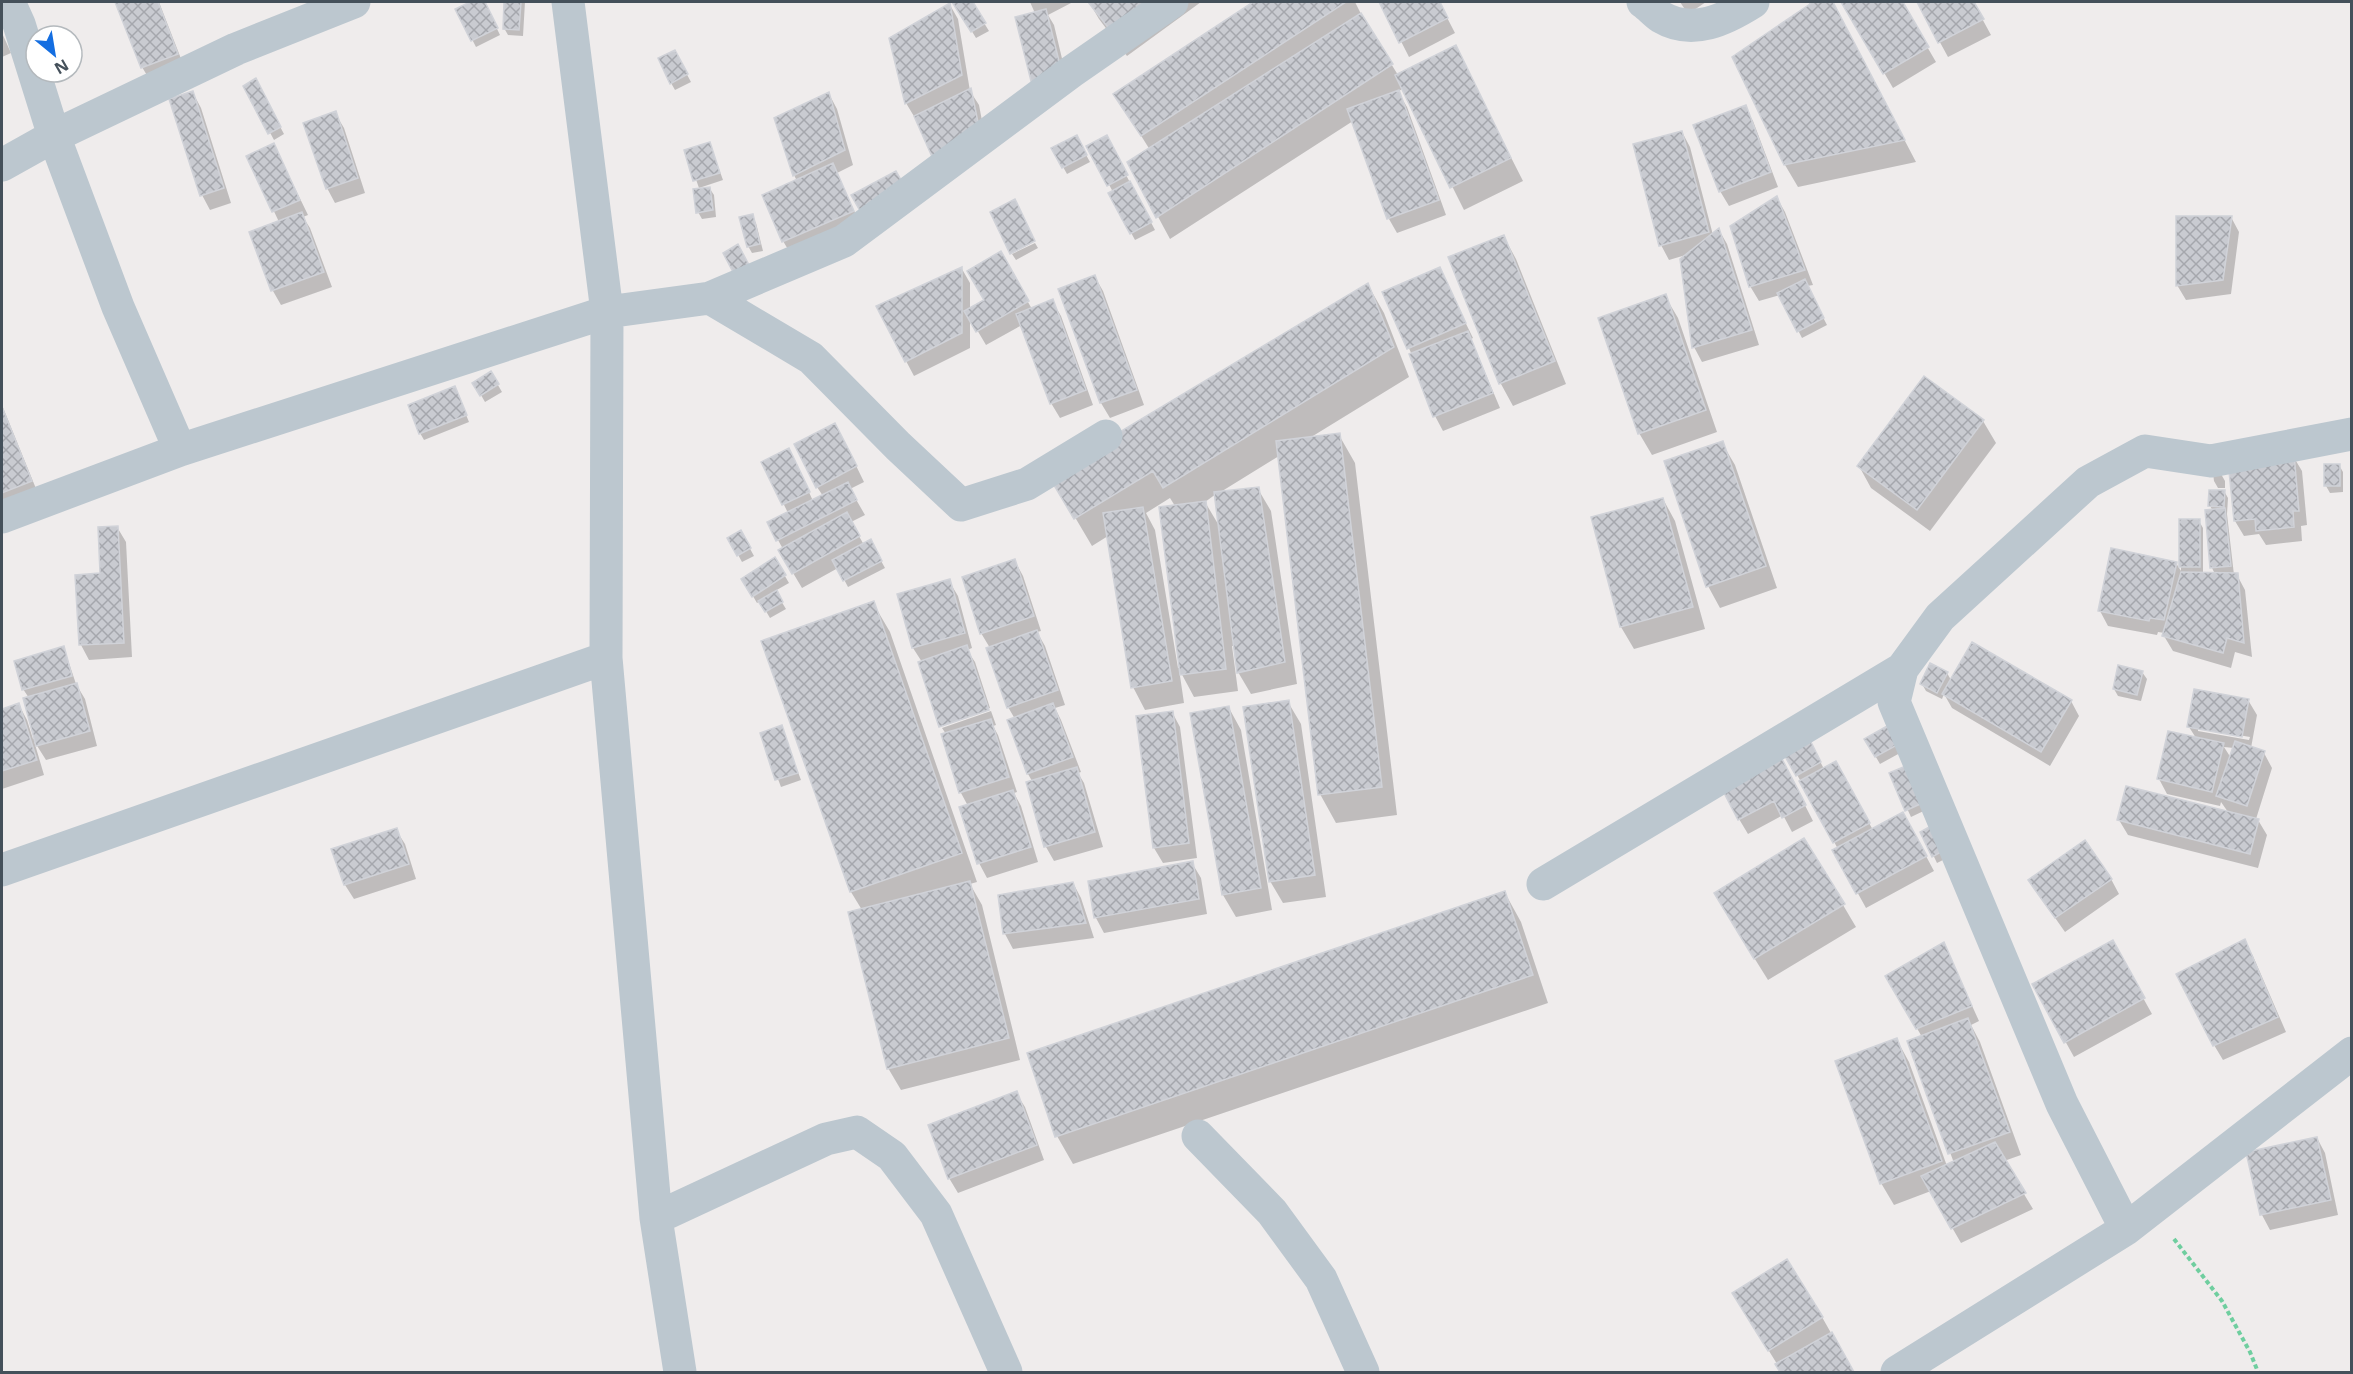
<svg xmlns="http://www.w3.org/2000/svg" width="2353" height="1374" viewBox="0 0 2353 1374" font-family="'Noto Sans',sans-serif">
<defs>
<pattern id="building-cross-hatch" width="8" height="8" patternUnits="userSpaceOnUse" patternTransform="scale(1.5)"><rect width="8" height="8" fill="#c9cbd1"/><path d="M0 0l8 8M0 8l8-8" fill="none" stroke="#a5a7ad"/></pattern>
</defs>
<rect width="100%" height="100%" fill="#efecec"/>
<path fill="#0003" fill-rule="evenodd" d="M117,2H159L185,69L151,82L142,67Z
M473,2H484L500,35L476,47L457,10Z
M506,2H525L523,36L508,35L504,28Z
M954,2H971L989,31L976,38Z
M1030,2H1073L1048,15L1054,25L1070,92Z
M1089,2H1201L1127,56L1099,19Z
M1256,2H1355L1364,20L1398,75L1455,47L1523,181L1464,210L1403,88L1398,92L1407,107L1446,215L1397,233L1389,219L1353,121L1170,239L1129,163L1150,150L1115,94Z
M1381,2H1439L1455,33L1409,57Z
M1680,2H1706L1688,14Z
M1810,2H1832L1916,162L1798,187L1785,165L1812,5Z
M1843,2H1901L1936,62L1893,88Z
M1918,2H1973L1991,35L1948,57Z
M950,5L958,19L970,91L979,105L987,147L915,118L906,103Z
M2,33L11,53L2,57Z
M675,52L691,82L675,90L671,83Z
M245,86L259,87L284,134L274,140Z
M193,93L201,108L231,203L210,210L202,195Z
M829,94L837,109L853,165L837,173L861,226L792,256L783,241L797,181L794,175Z
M1745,107L1753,121L1778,187L1729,206L1720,191Z
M335,113L344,128L365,193L335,203L327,188Z
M1682,132L1690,147L1713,235L1719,230L1727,244L1759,345L1702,362L1694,347L1689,254L1669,260L1661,245Z
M1106,137L1155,230L1135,240L1110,194L1113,192L1088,146Z
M710,144L723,180L699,188L686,151Z
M1080,144L1090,162L1067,174L1053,149Z
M274,145L308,215L303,217L310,228L332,287L281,305L273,291L251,232L279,222L248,156Z
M710,189L714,195L716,217L702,219L698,212Z
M1777,198L1785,212L1813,285L1807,286L1827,325L1802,338L1780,295L1759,301L1750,286Z
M752,216L756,223L763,251L752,253L748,246Z
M2231,217L2239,232L2231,294L2186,300L2177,285Z
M1504,237L1516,259L1566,384L1513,406L1501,384L1450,258Z
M1035,243L1038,248L1016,260L1012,254Z
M1000,254L1032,309L1052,301L1061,316L1093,405L1060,418L1051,403L1022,325L986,345L970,318V348L914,376L906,361L962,269L970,283V310L986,301Z
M1439,269L1473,338L1471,339L1500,408L1443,431L1435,416L1412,355L1384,293Z
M1095,277L1103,291L1144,405L1110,418L1101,403L1060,290Z
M1368,285L1384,313L1409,377L1308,439L1339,435L1355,463L1397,815L1336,823L1320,794L1279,456L1219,493L1258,489L1271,511L1297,684L1251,694L1238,672L1235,646H1232L1238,691L1194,697L1179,669L1184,703L1145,710L1133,687L1108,536L1092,546L1050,475ZM1216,494L1221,529L1205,502ZM1170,498L1175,506L1181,668H1178L1155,530L1146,513Z
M1665,296L1678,318L1717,432L1652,455L1639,433Z
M491,373L502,392L485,402L474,383Z
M455,388L469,422L424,440L420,433Z
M2,405L39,496L2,511Z
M1983,421L1996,443L1930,531L1871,488L1859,466Z
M843,439L864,482L850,489L865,515L851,522L864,545L874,548L885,568L848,587L838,568L802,588L780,551L783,549L778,540L788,513L763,462L793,457L813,501L823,496L817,487Z
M1722,443L1735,465L1777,588L1720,608L1708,586Z
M2293,456L2302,471L2307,525L2301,526L2302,541L2266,545L2259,534L2244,536L2235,521Z
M2339,465L2343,472V492L2330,493L2326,486Z
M2213,473L2221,474L2225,481V488H2218L2214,481Z
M2224,491L2228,498L2227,514L2234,575H2237L2245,590L2252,657L2235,652L2231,668L2173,651L2164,636L2165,633L2158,632L2157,635L2108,626L2100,611L2176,563L2181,571L2180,521H2199L2203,528V574H2215L2212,568L2213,511L2210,506Z
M1663,499L1675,521L1705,629L1634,649L1621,627L1593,518Z
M117,527L126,542L132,657L89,660L81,645Z
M741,532L754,556L742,562L729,538Z
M775,559L789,583L775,591L786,609L770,618L760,601L757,603L743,579Z
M1015,561L1023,576L1041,631L1037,632L1045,646L1065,705L1055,708L1061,720L1081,772L1078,773L1084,783L1103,847L1054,861L1046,847L1027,783L1032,781L1028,774L1015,719L1008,707L990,648L981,633Z
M949,581L958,596L972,648L967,650L975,662L990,708L942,724V727L920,663L922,662L913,648Z
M873,603L890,632L977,882L970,884L982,905L1020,1060L901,1090L888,1068L862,910L851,892L763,642Z
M64,648L76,684L85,699L97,746L46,760L34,741L44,775L2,789V711L19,705L27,720L33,739L36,738L29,698L23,689Z
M2142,672L2147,679L2141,701L2118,696L2114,689Z
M1947,673L1951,680L2071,701L2079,716L2050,766L1952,708L1944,694L1942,699L1926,691L1922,684Z
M2248,700L2257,715L2251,748L2264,753L2272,768L2256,819L2258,820L2267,835L2258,868L2128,835L2119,820L2228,812L2221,802L2220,806L2167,794L2159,779L2196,738L2189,727ZM2198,728L2250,737L2249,740L2198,731ZM2224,747L2234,748L2231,758Z
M1288,702L1301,724L1326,897L1283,903L1270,881Z
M1229,708L1241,730L1272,910L1236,917L1223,895Z
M991,711L996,725L993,726L998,735L1017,792L1014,793L1021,806L1038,862L987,878L979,863L968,806L961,793L943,735L946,734L942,728Z
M1172,712L1180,727L1197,858L1163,863L1154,848Z
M781,727L801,780L781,787L761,734Z
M1887,728L1900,753L1880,764L1866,740Z
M1808,738L1824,769L1835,763L1873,830L1911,828L1934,871L1866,908L1834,850L1838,849L1784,751Z
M1788,772L1813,821L1792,832L1783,815L1748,834L1739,819Z
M1891,774L1932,807L1911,817Z
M396,830L405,844L416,879L354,899L345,885Z
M1922,832L1953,855L1937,863Z
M1192,863L1201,878L1207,914L1104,933L1096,918L1090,882Z
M2111,879L2119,894L2065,932L2039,895Z
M1073,883L1081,898L1094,938L1013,949L1005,934L1000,897Z
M1505,893L1521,922L1548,1003L1073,1164L1057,1136Z
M1843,905L1856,927L1768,980L1728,916Z
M2245,941L2253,956L2286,1032L2223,1060L2214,1045Z
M2112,942L2152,1014L2074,1057L2034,985Z
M1944,944L1979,1021L1971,1025L1980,1042L2021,1155L2004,1161L2033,1209L1961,1243L1931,1191L1894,1205L1881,1183L1897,1040L1909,1062L1947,1166L1954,1163L1909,1042L1922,1037L1887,976Z
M1016,1093L1025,1107L1044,1160L958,1193L949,1178Z
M2317,1138L2325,1153L2338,1215L2270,1230L2262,1215L2248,1154Z
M1743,1309L1822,1317L1853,1372H1782Z"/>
<path fill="url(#building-cross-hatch)" stroke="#d0d2d8" stroke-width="1.5" d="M115,2H158L178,54L141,68Z
M470,2H485L498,28L471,41L455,9Z
M504,2H521L519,30L503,29Z
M952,2H973L986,23L971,32Z
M1088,2H1159L1114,35Z
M1253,2H1346L1141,136L1113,94Z
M1379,2H1440L1448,18L1399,43Z
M1809,2H1833L1905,140L1784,165L1732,57L1810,4Z
M1841,2H1903L1929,47L1883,74Z
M1917,2H1974L1984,19L1938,43Z
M950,3L962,75L905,104L889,38Z
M1046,9L1063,77L1032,85L1015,17Z
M1361,13L1393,64L1156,218L1127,162Z
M1456,45L1511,158L1450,188L1395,75Z
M675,50L688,74L670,84L658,58Z
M256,78L281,127L268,134L243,86Z
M971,88L980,132L933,159L914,116Z
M1399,90L1439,200L1387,219L1347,109Z
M193,91L224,188L200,196L169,99Z
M829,92L845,150L793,176L774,118Z
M1746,105L1771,172L1719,192L1693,125Z
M336,111L358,178L326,189L303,123Z
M1682,131L1709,232L1659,246L1633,144Z
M1077,135L1087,155L1062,168L1051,148Z
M1107,135L1128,175L1107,186L1086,146Z
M710,142L720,173L693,181L684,150Z
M274,143L300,200L272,212L246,156Z
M833,163L854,211L782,242L762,195Z
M896,171L908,192L863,216L851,195Z
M1130,181L1152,222L1130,234L1108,193Z
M710,187L713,210L696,213L693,189Z
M1777,196L1805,270L1749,287L1730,226Z
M1015,199L1035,241L1010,254L990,212Z
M302,212L324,272L271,291L249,232Z
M753,214L760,244L747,247L739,217Z
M2176,216H2232L2223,280L2176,286Z
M1719,228L1752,330L1692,348L1680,259Z
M1504,235L1555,361L1499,384L1448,257Z
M738,244L749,265L734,274L723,253Z
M1001,251L1029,301L976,332L964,311L984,300L967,271Z
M962,267V333L905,362L876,306Z
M1440,267L1466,323L1407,349L1382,292Z
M1095,275L1137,390L1100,403L1058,289Z
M1805,279L1824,318L1797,332L1777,293Z
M1368,283L1394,347L1163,488L1153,471L1074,519L1048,475Z
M1666,294L1706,410L1638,434L1598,318Z
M1053,299L1086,390L1050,404L1016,314Z
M1468,331L1493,393L1433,417L1409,354Z
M491,371L499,384L480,396L472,383Z
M1924,376L1984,420L1917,510L1857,466Z
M455,386L467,415L419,434L408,405Z
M2,407L32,481L2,493Z
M835,423L857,466L816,488L794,444Z
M1340,433L1382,787L1318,795L1276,441Z
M1723,441L1766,566L1706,587L1664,461Z
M789,448L810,492L782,505L761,462Z
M2294,454L2299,511H2293L2294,527L2256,531L2255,519L2234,521L2228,461Z
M2324,464H2340V486H2324Z
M848,482L857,500L776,541L767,522Z
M1259,487L1285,662L1237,673L1214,492Z
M2209,490H2225L2224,507L2208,506Z
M1663,498L1693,607L1620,627L1591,517Z
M1206,501L1226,669L1180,675L1159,507Z
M1143,507L1172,681L1131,688L1103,513Z
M2225,508L2231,566L2210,568L2205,510Z
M847,512L860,536L792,574L778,550Z
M2179,519H2200V567H2179Z
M118,526L124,643L79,645L75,575L100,573L98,527Z
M741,530L751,548L737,556L727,538Z
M871,539L882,561L843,581L832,560Z
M2111,548L2177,562L2164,620L2150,618L2149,621L2098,611Z
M775,557L786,575L752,597L741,579Z
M1015,559L1034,616L980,634L962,577Z
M2181,572L2238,573L2244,643L2227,638L2223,653L2162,636Z
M950,579L965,633L912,648L897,594Z
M777,590L783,602L765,612L758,601Z
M874,601L962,853L850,892L761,641Z
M1037,630L1058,690L1007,708L986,648Z
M1972,642L2072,700L2041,752L1942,694Z
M967,645L989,710L939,727L918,662Z
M64,646L72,676L22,690L14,661Z
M1930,663L1948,672L1937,693L1920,684Z
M2118,665L2143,671L2137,695L2113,689Z
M77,683L90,731L36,746L23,698Z
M2194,689L2249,699L2242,737L2187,727Z
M1289,700L1315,875L1269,882L1243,707Z
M19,703L37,760L2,771V709Z
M1053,703L1073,757L1027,774L1007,720Z
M1229,706L1261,888L1222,895L1190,713Z
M1173,711L1189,843L1153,848L1136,716Z
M991,719L1009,777L959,793L941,734Z
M782,725L798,773L775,780L760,733Z
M1887,726L1897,745L1875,757L1864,739Z
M2168,731L2224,743L2212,792L2157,779Z
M1808,736L1821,762L1796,776L1782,751Z
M2235,741L2265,751L2247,806L2216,796Z
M1780,755L1806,805L1782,818L1774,801L1738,820L1720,785Z
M1836,761L1870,823L1833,843L1799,781Z
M1913,763L1929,800L1905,811L1889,773Z
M1077,767L1095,832L1044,847L1026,782Z
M2126,786L2259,819L2250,854L2117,820Z
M1013,790L1031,847L977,864L959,807Z
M1903,812L1927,856L1856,894L1832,850Z
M1938,822L1950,847L1932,857L1920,832Z
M397,828L409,864L344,885L331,849Z
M1804,838L1845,904L1754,959L1714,893Z
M2085,840L2112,879L2055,918L2028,880Z
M1193,861L1199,899L1094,918L1088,881Z
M970,881L1009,1038L887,1069L848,912Z
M1073,882L1086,923L1003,934L998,895Z
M1505,891L1533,975L1055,1137L1027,1053Z
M2245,939L2278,1017L2213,1046L2176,974Z
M2113,940L2145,998L2064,1043L2032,984Z
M1944,942L1972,1006L1916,1029L1885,976Z
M1968,1018L2010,1132L1948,1154L1907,1041Z
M1897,1038L1942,1161L1880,1184L1835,1061Z
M1017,1091L1037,1145L948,1179L928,1125Z
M2317,1137L2331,1200L2260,1215L2246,1152Z
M1995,1142L2026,1193L1951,1229L1921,1176Z
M1787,1259L1823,1317L1768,1351L1732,1293Z
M1832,1332L1854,1372H1780L1775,1364Z"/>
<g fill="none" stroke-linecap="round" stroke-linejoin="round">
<path stroke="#6fce9f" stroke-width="4" stroke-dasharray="4.5 3" stroke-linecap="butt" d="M2174,1239L2222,1301L2250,1352L2258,1372"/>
<path stroke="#bcc7cf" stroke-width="33" d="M9,2L19,24L54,136L118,307L180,450
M568,2L607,312L606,658L656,1218L680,1372
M1643,2C1649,6 1655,13 1661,17C1693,36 1726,19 1753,2
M2,165L54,136L236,49L354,2
M710,298L811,358L898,446L961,505L1027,484L1106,436
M2,517L180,450L607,312L710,298L844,241L1071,72L1172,2
M2,870L606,658
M1543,884L1902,669
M1198,1136L1272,1212L1321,1279L1363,1372
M656,1218L826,1139L857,1132L892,1156L936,1214L1006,1372
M2126,1229L2062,1104L1894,702L1902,669L1940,617L2088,482L2145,451L2211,461L2352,434
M1897,1372L2126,1229L2352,1053"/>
</g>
<rect width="2353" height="1374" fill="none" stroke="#44505a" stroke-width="6"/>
<g transform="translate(54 54) rotate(150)"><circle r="28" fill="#ffffff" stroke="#b4b9bd" stroke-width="1.5"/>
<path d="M0-4.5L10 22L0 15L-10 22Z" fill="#146ee1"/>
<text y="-9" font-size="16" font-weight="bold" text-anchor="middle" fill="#44505a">N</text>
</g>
</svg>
